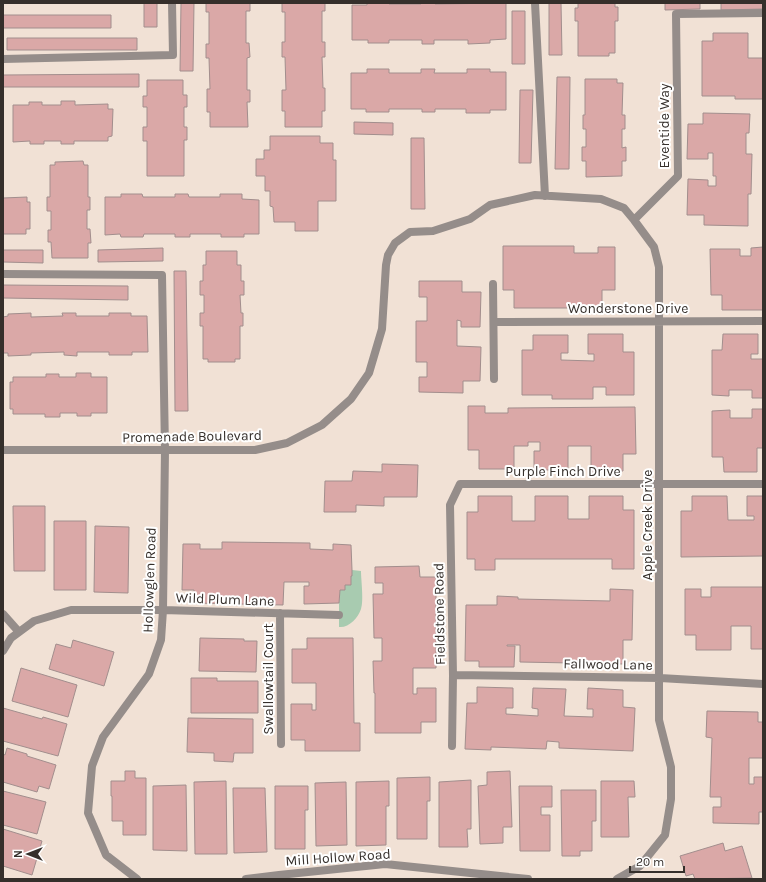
<svg xmlns="http://www.w3.org/2000/svg" width="766" height="882" viewBox="0 0 766 882" font-family="Karla,sans-serif">
<rect width="100%" height="100%" fill="#f1e1d5"/>
<path fill="#a8cbb0" d="M352,570L361,571C361,580 364,601 361,609C358,618 349,628 339,627V603L340,590H345V585H350L351,576H352Z"/>
<path fill="#daa8a7" stroke="#a28e8d" d="M144,3H157V27H144Z
M181,3H194L193,71H180Z
M206,3H250V11H246V43H249L250,57L247,58V90H250V102H247L248,127H210V112H207V89H210L209,58H206V44H209V12H206Z
M282,3H325V11H322V42H325V57H322L323,88H325V111H322V127H285V111H282V90H286L285,57H282V42H285V12H282Z
M367,3H389V4H421V3H435V4L506,3V39L490,40V43L468,44V40H434V44H422V40H389V43H368V40H352V5H367Z
M549,3H561L562,55H549Z
M578,3H615V7H618V21H615V53H609V56H578V21H575V8H578Z
M665,3H700V9L665,10Z
M721,3H763V9L721,10Z
M512,11H525V64H512Z
M3,15H111V28H3Z
M713,33H748V58H763V99H735V96H702V41H713Z
M7,38H137V50H7Z
M367,69H389V73H421V69H435L434,73H467V69H490V72H506V110H490V113H466V109H435V112H422V109H389V112H366V109H351V73H367Z
M139,74V87H3V75Z
M557,77H570L569,169H555Z
M585,79H617V83H623L622,115H625V129H622V148L626,147V161H622V176L586,177V161H582V147H586V129H583V115H585Z
M147,80H183V95H187V107H184V127H187V140H184V176H147V141H143V127H147V107H143V96H147Z
M520,90H533L531,163H519Z
M61,101H75V105L108,104V109H113L112,136L108,137V141H74V144H61V141H44V144H30V141L13,142V105H29V102H42V105H61Z
M703,113L750,114L749,133H746V154H752L751,194H748V226L704,225V215H687L688,179L708,180V186H716V176H713V153H708V159H687L688,124H703Z
M354,122L393,123V135L354,134Z
M270,136H320V143H333V160H336V201H318V231H295V222H274L273,207L270,206V191H265V176H256V159H264V150H270Z
M411,138H424L425,209H411Z
M83,161L84,165H88V197H90V210H87V229H90L91,243H88V258H52L51,242H48V230H51V211H47V197H50V165H55V162Z
M121,194H142L143,197H175V194H188L189,197H220V194H242V199L259,200V234H244V237H221V234H190V237H175V234H144L143,237H121L120,234L105,235V197H121Z
M27,197V202H30V229H26V234H3V198Z
M503,246H574V253H598V247H615V290H602V308H514V290H503Z
M763,247V310H722V295H711L710,249H740V256H751V248Z
M163,248V261L98,262V250Z
M3,250H43V263L3,262Z
M206,251H237V265H241V281H244V295H240L241,313H243V326H240V359H235V362H208V359H203V326H200V313H204V295H200V281H203V265H206Z
M174,271H186L188,411H175Z
M419,281H462V292H481L480,327H461V321L457,320V346L481,347L480,381H463V393L419,392V377H427V362H416V321H427V297H419Z
M3,285L128,286V300L3,298Z
M31,313V317L63,316L62,313H76V316H109V313H131V316H147L148,352H132V355H109V352H77V356L64,355V352L31,353V355L8,356V353H3V317L8,316V314Z
M588,334H623V352H634V395H606V387H593V399H552V395H522V350H533V335H568V353H561V360L594,361V354H588Z
M723,334H758V354H751V359H763V398H752V390H729V396L712,395V350H722Z
M76,373H91V377H107V413H91V416H77V413H60V417H45V414H13V409H10V382H13V377H46V374H59V377H76Z
M468,406H485V413H508V408L635,407L636,454H623V471L591,472V446H568V470H534V451H540V442H528V446H514V469H479V450H468Z
M752,409H763V448H757V472H724L723,457H712V411L730,410V418H752Z
M382,464L418,465L417,497H384V506L356,505V512H324L325,481H352L353,471L382,472Z
M478,496H512V521H535V496H568V519H589V496H623V510H634V569H612V559H495V570H475V559H467V512H478Z
M692,496H727L728,520H754V516H747V496H763V559V556L681,557V511H692Z
M13,506H45V571H14Z
M54,521H86V590H54Z
M95,526L129,527L128,593L94,592Z
M222,542L310,543V549L333,550V544L351,545L352,570V576H351V585H345V590H340L339,603L304,604V586H309V582H284L283,605L194,603V590H182L183,544H200V549H222Z
M419,566L420,577H436V668H413V694H417V688H436V722H421V733H375V693H374L373,661H382V638H374L373,594H383V583H375V567Z
M711,587H763V649H751V626H731V650H696V635H685V589H701V597H711Z
M610,589L633,590L632,640H623V664L520,662V645H507V646H515L514,667H479V661H465L466,605H497V596L518,597V599L610,601Z
M200,638L244,639V641H257L256,672L199,671Z
M307,638H353L354,723H360V751H305V740H291V704H312V710H316V683H292V649H307Z
M73,640L114,652L104,686L49,669L56,644L71,648Z
M21,668L77,685L68,717L12,701Z
M191,678H217V681H258V713H191Z
M477,687L513,688V708H506V714L538,716V709L532,708L533,688L566,689L564,716L593,717V709H587L588,688L623,690V707L635,708L633,751L559,748V742L547,741L546,749L491,747V750L465,749L467,703H477Z
M3,708L42,719L43,717L67,724L58,756L3,741Z
M707,711L758,712V722H763V758H749V784H754V777H763V812H759V824L713,823V807H721V797H710L712,738L706,737Z
M188,718L253,719V753H234L233,762L214,761V753L187,752Z
M7,748L27,754V756L56,765L49,789L39,786L37,792L3,782V754L5,755Z
M125,771H135V778H146V835H123V821H112V796H111V781H125Z
M510,771L512,827H503V843L480,844L478,786L487,785V772Z
M430,777V801H427V839H397V778Z
M471,780V829H467L468,847H439V782Z
M226,781L227,854H195L194,782Z
M389,781V806H386V845L356,846V782Z
M601,781H634L635,797H628L629,837H601Z
M346,782L347,845L316,846L315,783Z
M186,785L187,851L153,850V786Z
M275,786H308V810H305V849H275Z
M519,786H552V807H541V815H550V851H520Z
M233,788H265L267,852L234,853Z
M561,790H596V821H592V851H580V856H562Z
M3,791L46,802L37,834L3,825Z
M3,829L42,841L32,875L3,866Z
M723,843L725,851L742,846L752,878L695,879L693,874L686,876L680,856Z"/>
<g fill="none" stroke-linecap="round" stroke-linejoin="round">
<path stroke="#958d8a" stroke-width="8" d="M535,3L545,196
M3,59L173,55L172,3
M634,220L678,176L676,14L763,13
M3,274L162,275L165,450L163,610L161,640L149,674L103,737L92,766L88,813L106,855L137,879
M493,284L494,379
M494,322L763,321
M3,450H255L287,443L322,425L351,399L369,373L382,329L386,265L388,255L395,243L410,232L433,231L470,219L490,205L535,195L601,199L624,208L634,220L654,247L659,267V720L671,767V799L665,835L640,866L617,879
M280,613L281,744
M3,614L19,632
M3,651L11,638L34,621L71,610H163L339,615
M453,675L660,678L763,684
M452,746L453,675L450,505L460,484H763
M246,879L279,875L385,864L528,879"/>
</g>
<g text-anchor="middle" stroke-width="4" stroke-linejoin="round" paint-order="stroke">
<g font-size="14" fill="#352f2b" stroke="#fff">
<text transform="translate(664 126) rotate(-90)" y="5">Eventide Way</text>
<text x="628" y="313">Wonderstone Drive</text>
<text transform="translate(192 436) rotate(-1)" y="5">Promenade Boulevard</text>
<text x="563" y="476">Purple Finch Drive</text>
<text transform="translate(647 525) rotate(-90)" y="5">Apple Creek Drive</text>
<text transform="translate(149 580) rotate(-88)" y="5">Hollowglen Road</text>
<text transform="translate(225 599) rotate(2)" y="5">Wild Plum Lane</text>
<text transform="translate(439 614) rotate(-91)" y="5">Fieldstone Road</text>
<text transform="translate(608 664) rotate(1)" y="5">Fallwood Lane</text>
<text transform="translate(268 679) rotate(-90)" y="5">Swallowtail Court</text>
<text transform="translate(338 857) rotate(-4)" y="5">Mill Hollow Road</text>
</g>
</g>
<rect width="766" height="882" fill="none" stroke="#352f2b" stroke-width="8"/>
<g transform="translate(28 854) rotate(270)" stroke="#ffffff" stroke-width="3" paint-order="stroke">
<path d="M0-3L7 15L0 10L-7 15Z" fill="#352f2b"/>
<text y="-6" font-size="11" font-weight="bold" text-anchor="middle" fill="#352f2b">N</text>
</g>
<path d="M630 866v6h54v-6" fill="none" stroke="#352f2b" stroke-width="2"/>
<text x="636" y="866" font-size="12" fill="#352f2b" stroke="#ffffff" stroke-width="3" paint-order="stroke">20 m</text>
</svg>
